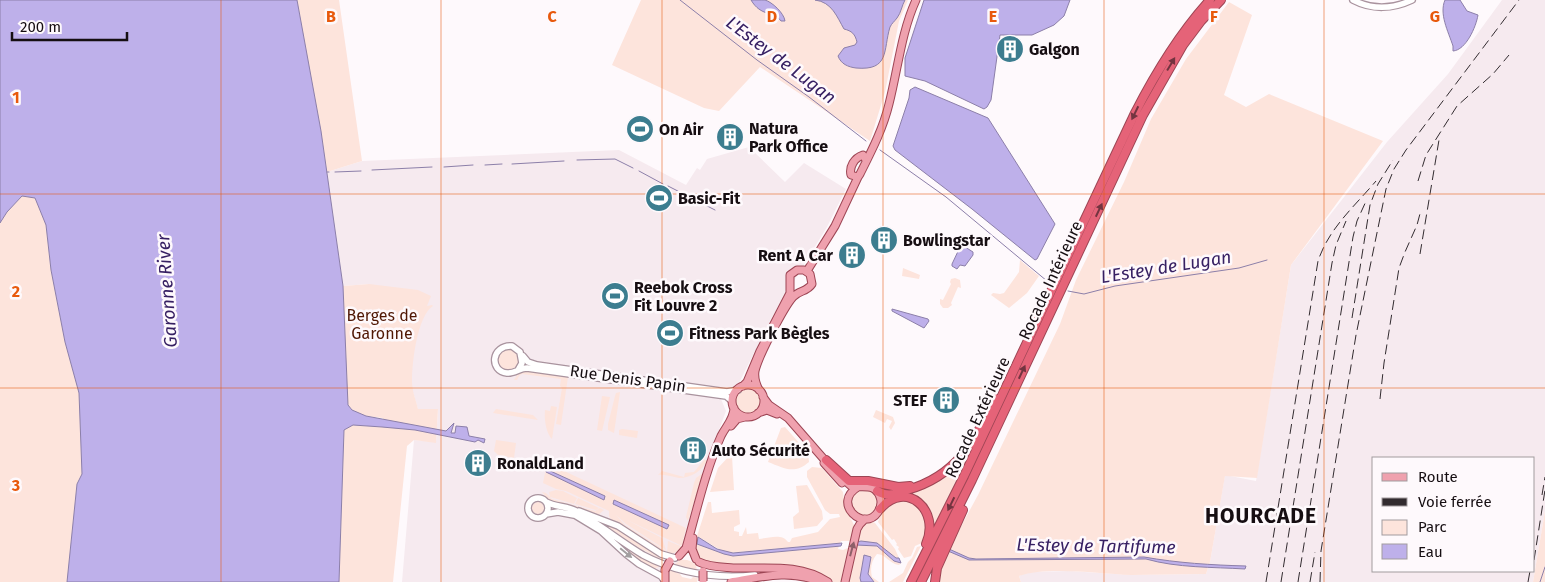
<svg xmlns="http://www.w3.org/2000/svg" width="1545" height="582" viewBox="0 0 1545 582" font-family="'Fira Sans',sans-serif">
<rect width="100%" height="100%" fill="#fef9fc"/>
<path fill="#f6eaef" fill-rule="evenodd" d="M1502,0H1545V511L1533,582H1021L1019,576L1028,572L1069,571L1131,575L1206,574L1210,562L1225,475L1256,481L1291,265L1387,142L1448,74ZM1374,458H1534V571H1374Z
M749,147L785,182L804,163L846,189L827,227L772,317L739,383L730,388L723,387L721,399L726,411L697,490L674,582H402L414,440L436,442L438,409H418L412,389L369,284L343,286L327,172L362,161L619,150L686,185L697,168L700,170L707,159Z"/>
<path fill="#fde4dc" d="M297,0H339L362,161L327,172Z
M641,0H908L899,21L885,92L870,141L760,67L719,111L704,108L612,65Z
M1229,2L1252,15L1224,95L1246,107L1269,94L1383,141L1291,265L1257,478L1225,476L1210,562L1206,574C1181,574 1156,575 1131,575C1100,574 1048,566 1019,576L1021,582H940V565L978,495L1060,324L1076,280L1124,182L1151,119L1186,59Z
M22,196L35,198L46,224L51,270L65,342L79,393L82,474L77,484L67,582H0V223L7,212Z
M1020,260L1039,276L1027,293L1009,308L991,295L993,293L1000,294L1004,293L1019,272Z
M903,268L920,275L919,279L902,276Z
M955,278L960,280L961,288L958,287L951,303L952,305L948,308H943L940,304V299L943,300L951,284L950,282L951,279Z
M369,284L418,290L431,296L427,306L432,305L433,306C417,316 412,363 412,381C412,391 416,400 418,409H438L436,443L414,440L407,446L393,582H339L344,430L353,425L382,427L383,418C373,417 355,416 349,406C347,403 347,398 347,394L343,286Z
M498 359a11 11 0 1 1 22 0a11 11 0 1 1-22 0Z
M524,371L568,377L561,425L556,424L562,388L560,386L561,379L522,374L519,376L517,380H514L517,375Z
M735 401a13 13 0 1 1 26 0a13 13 0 1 1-26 0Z
M620,392L614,433L608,430V424L615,396L616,393Z
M602,396L610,397L602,431L597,430Z
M551,406L557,407L552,439C546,433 544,419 545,410L550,411Z
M496,409L533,415L538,420L493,413Z
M876,410L893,417L895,423L891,430L889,427L892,421L887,419L885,423L873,417Z
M785,427L808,453L809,462C794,475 784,468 768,462L781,428Z
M622,429L638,431L637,438L619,435V430Z
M496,440L516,443L514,458L498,455L494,451Z
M731,454L735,455L732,456L734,490L710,492L718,468Z
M704,460H707C703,471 690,478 679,478C672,477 666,474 658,475L662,471L684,477L685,473L694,472Z
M962,460L965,462L933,528L929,512L902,495C927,486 943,479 962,460Z
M547,463L686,528L682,546L625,519L662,538L666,550L626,524L616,515L625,525L666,551L664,554L636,535L613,522L609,516V511L566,491L556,489L543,483Z
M812,467L822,468L843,492L845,507L855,527L851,541H841L840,543L728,553L717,548L697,536L708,502H711L712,513L739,510L740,524L734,527V531L739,532V536H742L746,527L747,534L758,533L759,539C769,538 782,533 788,542H790L792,538L818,532L830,519L840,517L839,514H830L825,510L807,477V471Z
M703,473L688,521L686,517L694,483L696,478Z
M807,485L822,511L823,519L817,526L794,529L793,517L799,512L796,486Z
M850 502a14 14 0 1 1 28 0a14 14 0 1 1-28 0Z
M556,490L563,491L577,498L574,504L550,497L549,492Z
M542,492L546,493L552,499L595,511L600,508L604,510L598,515L550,502Z
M578,498L599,508L596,510L575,504Z
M907,500C928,513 928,519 924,542L915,546L911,556L904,558L898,549L899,547L896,545L897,544L894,539L892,540L878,522L881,513L892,501Z
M532 508a6 6 0 1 1 12 0a6 6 0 1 1-12 0Z
M1545,511V582H1533Z
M595,518L613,525L662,556L664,561L636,546Z
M871,521L875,523L895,549L899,558H896L877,544L857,542L862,526Z
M607,534L638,555L661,566L654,569L629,554Z
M668,541L683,547C679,551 673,555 667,553Z
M697,544L724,554L733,556L839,546L838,549L843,550L850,547L844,567L842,582H832L823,576L714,565C705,561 699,559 695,550Z
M856,545L877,546L894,561L901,563L899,565C889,564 886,554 877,554C871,561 870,569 872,577L879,582H874L868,574L860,578L861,582H848Z
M921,546L903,582H889L903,573L908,562L912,558L917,547Z
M680,560C686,559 691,560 696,565L697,571L674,565Z
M670,570L680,574L682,577L691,579L693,577L698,578L697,582H669Z"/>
<path fill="#beb0ea" stroke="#8c7fa9" d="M0,0H297L321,131L343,286L348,405L352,410L366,416L446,431L454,423L451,433H455L456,426L467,427L469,436L485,439L484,443L478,440L475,442L415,430L382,427L353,425L344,430L339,582H67L77,484L82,474L79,393L65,342L51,270L46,225L35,198L22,196L7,212L0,223Z
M751,0C755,0 761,0 765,0C772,2 784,13 785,21H781C774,11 761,17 751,0Z
M815,0H905C902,5 901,13 897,18C894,22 892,23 890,27C883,50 890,71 856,68C848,67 841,64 838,56L844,48L855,45L857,42C855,34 852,31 844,29C837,17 832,2 815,0Z
M924,0H1070L1064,16L1054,25L1032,35H1000L991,100L987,107L984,109L925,81L905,76V58Z
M1445,0H1460L1467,11L1478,15C1476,27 1466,50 1453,51V46C1448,31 1439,14 1445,0Z
M915,87L988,118L1055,224L1037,259L1035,260L972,209L895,150L893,146L909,98L910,90Z
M961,245H962L973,252V255L965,266L960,265L957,269L952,266V264Z
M892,309L928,319L929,321L924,328L892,311Z
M546,469L605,496L604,500L546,472Z
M614,500L669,525L667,529L613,504Z
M698,537L717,549L733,553L842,543L841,546L733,556L724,554L697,544Z
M861,541L877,543L896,558H899L901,563L894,561L877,546L856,545L857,542Z
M949,549L969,558L976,559L1144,557C1178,563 1211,565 1246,566L1245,569C1213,567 1177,568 1146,559L969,560L948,551Z
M864,555L871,557L868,574L874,582H861L860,578Z"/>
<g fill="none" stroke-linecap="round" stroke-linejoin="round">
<path stroke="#8c7fa9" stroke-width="1" d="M680,0L757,60L809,97L866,141
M880,150L946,197L1047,281
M577,160L615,159L633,168
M512,164L564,161
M485,165L502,164
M444,167L473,165
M372,170L432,167
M639,171L663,184
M327,172H329
M335,172L361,171
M668,186L715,210
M1068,291L1084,294L1115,286L1239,268L1267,260
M1540,582L1545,567"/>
<g stroke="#a9939e" stroke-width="8">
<path id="minor" d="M1353,0C1372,10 1393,9 1412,0
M523,356L528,362L537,365L727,392L738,390
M518,370L522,363L520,352L512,346C491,345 489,371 507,373C514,374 520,368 527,368L726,396L732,401
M528 508a10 10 0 1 1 20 0a10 10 0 1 1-20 0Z
M546,502C556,507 567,506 576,511C599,524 620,541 643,555C679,574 715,579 755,575
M579,511L618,526L661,554L675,558
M546,514L558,512L574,515
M573,514L601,531L626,554L639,564L661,576L664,580"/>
</g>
<g stroke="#9d4554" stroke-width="9">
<path id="major" d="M866,160L863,155C854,158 849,167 851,175L858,177L860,174C871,152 883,129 889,104C898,69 901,33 916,0
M807,271L835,226L858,177
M732 401a16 16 0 1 1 32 0a16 16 0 1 1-32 0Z
M743,386L747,382L760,351L790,293V275L797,270H804L810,274L812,284C807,292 799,290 793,297C784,307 758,357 755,371C754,377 756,384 759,390
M763,397L769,405L788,418L829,465
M758,413L767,410L777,414
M731,426L737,419L745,417
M824,463L842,483
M842,478L851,486C862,489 875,482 880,497C882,502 881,507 878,512C864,533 831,503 858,487
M693,538L692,549L696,559
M679,556L686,548C697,510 705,472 721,436C726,426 734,419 734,408
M699,562C709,567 721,567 733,568C766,569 799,563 828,582
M665,570V582
M731,582C761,577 791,569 820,582
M845,582L857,529L860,524L865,519"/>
</g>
<g stroke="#9d4554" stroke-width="10">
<path id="highway" d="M826,460L849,481H868L898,487L910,486
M877,491C887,497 896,494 907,490C957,476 974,442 995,398
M880,509C906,479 941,510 926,544
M911,582L964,476L1135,113C1156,72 1179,34 1210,0
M921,582L972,480L1143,115L1183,45L1201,21L1221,0
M935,582L937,568L963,510"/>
</g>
<use href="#minor" stroke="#fff" stroke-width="5.5"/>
<use href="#major" stroke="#efa1ae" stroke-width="7"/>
<use href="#highway" stroke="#e56378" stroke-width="8"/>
<path stroke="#322b2f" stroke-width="1" stroke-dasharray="10 5" stroke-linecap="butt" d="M1418,181L1426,155L1457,106L1493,74L1509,55
M1420,254L1439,140
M1352,318L1370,205L1378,184L1393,160
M1380,399L1384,363L1399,268L1405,252L1417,225L1421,210
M1542,495L1545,477
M1534,560L1545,490
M1266,582L1318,261C1329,228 1354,207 1376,181
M1281,582L1332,263L1336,245L1346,221
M1298,582L1353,237L1357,221L1367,199
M1310,582L1315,552
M1320,582L1321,551L1356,335L1386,189L1394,169L1406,150L1519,0
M1528,582L1530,571"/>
<g stroke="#9d4554" stroke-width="9" stroke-linecap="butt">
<path id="major-bridge" d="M665,570L670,561
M703,581V571"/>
</g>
<use href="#major-bridge" stroke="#efa1ae" stroke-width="7"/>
</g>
<defs><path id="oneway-solid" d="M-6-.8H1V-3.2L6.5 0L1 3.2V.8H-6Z" transform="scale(1.25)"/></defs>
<g fill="#733440">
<use href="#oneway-solid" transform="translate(1171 64) rotate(-59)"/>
<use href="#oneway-solid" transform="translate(1135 113) rotate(116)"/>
<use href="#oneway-solid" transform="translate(1099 210) rotate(-65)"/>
<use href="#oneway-solid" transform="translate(1022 372) rotate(-65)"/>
<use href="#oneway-solid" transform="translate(951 504) rotate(116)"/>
</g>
<use fill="#8d5f68" href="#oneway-solid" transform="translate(852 549) rotate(-75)"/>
<use fill="#a29fa0" href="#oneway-solid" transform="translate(626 553) rotate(39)"/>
<path fill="none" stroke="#e8590c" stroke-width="1" stroke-opacity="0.55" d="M221,0V582M441,0V582M662,0V582M883,0V582M1104,0V582M1324,0V582M0,194H1545M0,388H1545"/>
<defs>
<g id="building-disc" transform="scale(1.4375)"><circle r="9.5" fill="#3c7d8f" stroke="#fef9fc"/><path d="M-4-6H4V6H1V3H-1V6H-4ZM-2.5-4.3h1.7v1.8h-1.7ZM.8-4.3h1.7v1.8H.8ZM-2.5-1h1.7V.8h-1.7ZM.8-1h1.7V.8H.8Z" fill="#fff"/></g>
<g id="stadium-disc" transform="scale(1.4375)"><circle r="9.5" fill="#3c7d8f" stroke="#fef9fc"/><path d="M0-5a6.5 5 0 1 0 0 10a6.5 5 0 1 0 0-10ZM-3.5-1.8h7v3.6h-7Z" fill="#fff"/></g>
</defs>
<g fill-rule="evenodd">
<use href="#building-disc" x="1010" y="49"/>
<use href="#stadium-disc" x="640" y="129"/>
<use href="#building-disc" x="730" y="137"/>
<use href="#stadium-disc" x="659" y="198"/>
<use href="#building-disc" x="884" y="240"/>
<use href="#building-disc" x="852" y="255"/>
<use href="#stadium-disc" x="615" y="296"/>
<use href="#stadium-disc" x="670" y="333"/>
<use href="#building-disc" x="946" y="400"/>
<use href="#building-disc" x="693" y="450"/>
<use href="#building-disc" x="478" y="463"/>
</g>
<g text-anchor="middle" stroke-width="5" stroke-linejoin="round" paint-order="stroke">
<g font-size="16" font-weight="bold" fill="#160e12" stroke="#fef9fc" text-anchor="start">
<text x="1029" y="55">Galgon</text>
<text x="749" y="134">Natura<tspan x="749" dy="18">Park Office</tspan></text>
<text x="659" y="135">On Air</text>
<text x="678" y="204">Basic-Fit</text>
<text x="903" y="246">Bowlingstar</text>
<text x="833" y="261" text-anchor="end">Rent A Car</text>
<text x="634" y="293">Reebok Cross<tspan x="634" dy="18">Fit Louvre 2</tspan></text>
<text x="689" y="339">Fitness Park Bègles</text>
<text x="927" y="406" text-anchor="end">STEF</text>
<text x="712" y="456">Auto Sécurité</text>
<text x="497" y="469">RonaldLand</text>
</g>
<g font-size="16" fill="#160e12" stroke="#fef9fc">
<text transform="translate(1050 280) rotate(-65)" y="6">Rocade Intérieure</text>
<text transform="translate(628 378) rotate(8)" y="6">Rue Denis Papin</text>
<text transform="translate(977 417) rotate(-65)" y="6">Rocade Extérieure</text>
</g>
<g font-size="16" fill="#501704" stroke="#fef9fc">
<text x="382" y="321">Berges de<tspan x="382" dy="18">Garonne</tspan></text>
</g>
<g font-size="18" font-style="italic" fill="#372063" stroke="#fef9fc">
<text transform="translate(781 60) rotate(37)" y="6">L'Estey de Lugan</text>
<text transform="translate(1166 267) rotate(-9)" y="6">L'Estey de Lugan</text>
<text transform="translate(167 291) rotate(-94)" y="6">Garonne River</text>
<text transform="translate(1096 546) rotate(1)" y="6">L'Estey de Tartifume</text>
</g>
<g font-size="21" font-weight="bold" letter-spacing="1" fill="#160e12" stroke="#fef9fc">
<text x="1261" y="523">HOURCADE</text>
</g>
</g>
<g font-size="16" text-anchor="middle" font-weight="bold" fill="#e8590c" stroke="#fef9fc" stroke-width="5" stroke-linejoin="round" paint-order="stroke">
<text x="331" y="22">B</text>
<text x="552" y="22">C</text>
<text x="772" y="22">D</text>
<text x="993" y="22">E</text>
<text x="1214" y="22">F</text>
<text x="1435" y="22">G</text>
<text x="16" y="103">1</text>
<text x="16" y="297">2</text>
<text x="16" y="491">3</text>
</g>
<rect x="1372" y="457" width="162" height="115" fill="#fef9fc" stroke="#a19b9e"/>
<rect x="1382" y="473" width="25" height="8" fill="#efa1ae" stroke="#a19b9e"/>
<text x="1418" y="482" font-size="15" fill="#160e12">Route</text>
<rect x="1382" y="498" width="25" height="8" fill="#322b2f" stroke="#a19b9e"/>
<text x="1418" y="507" font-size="15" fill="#160e12">Voie ferrée</text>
<rect x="1382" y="520" width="25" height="15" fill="#fde4dc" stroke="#a19b9e"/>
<text x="1418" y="532" font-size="15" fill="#160e12">Parc</text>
<rect x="1382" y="544" width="25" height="15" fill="#beb0ea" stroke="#a19b9e"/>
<text x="1418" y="557" font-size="15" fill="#160e12">Eau</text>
<path d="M12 32v8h115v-8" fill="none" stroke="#160e12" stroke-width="2.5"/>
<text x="20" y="32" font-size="15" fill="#160e12" stroke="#fef9fc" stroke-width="4" paint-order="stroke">200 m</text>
</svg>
